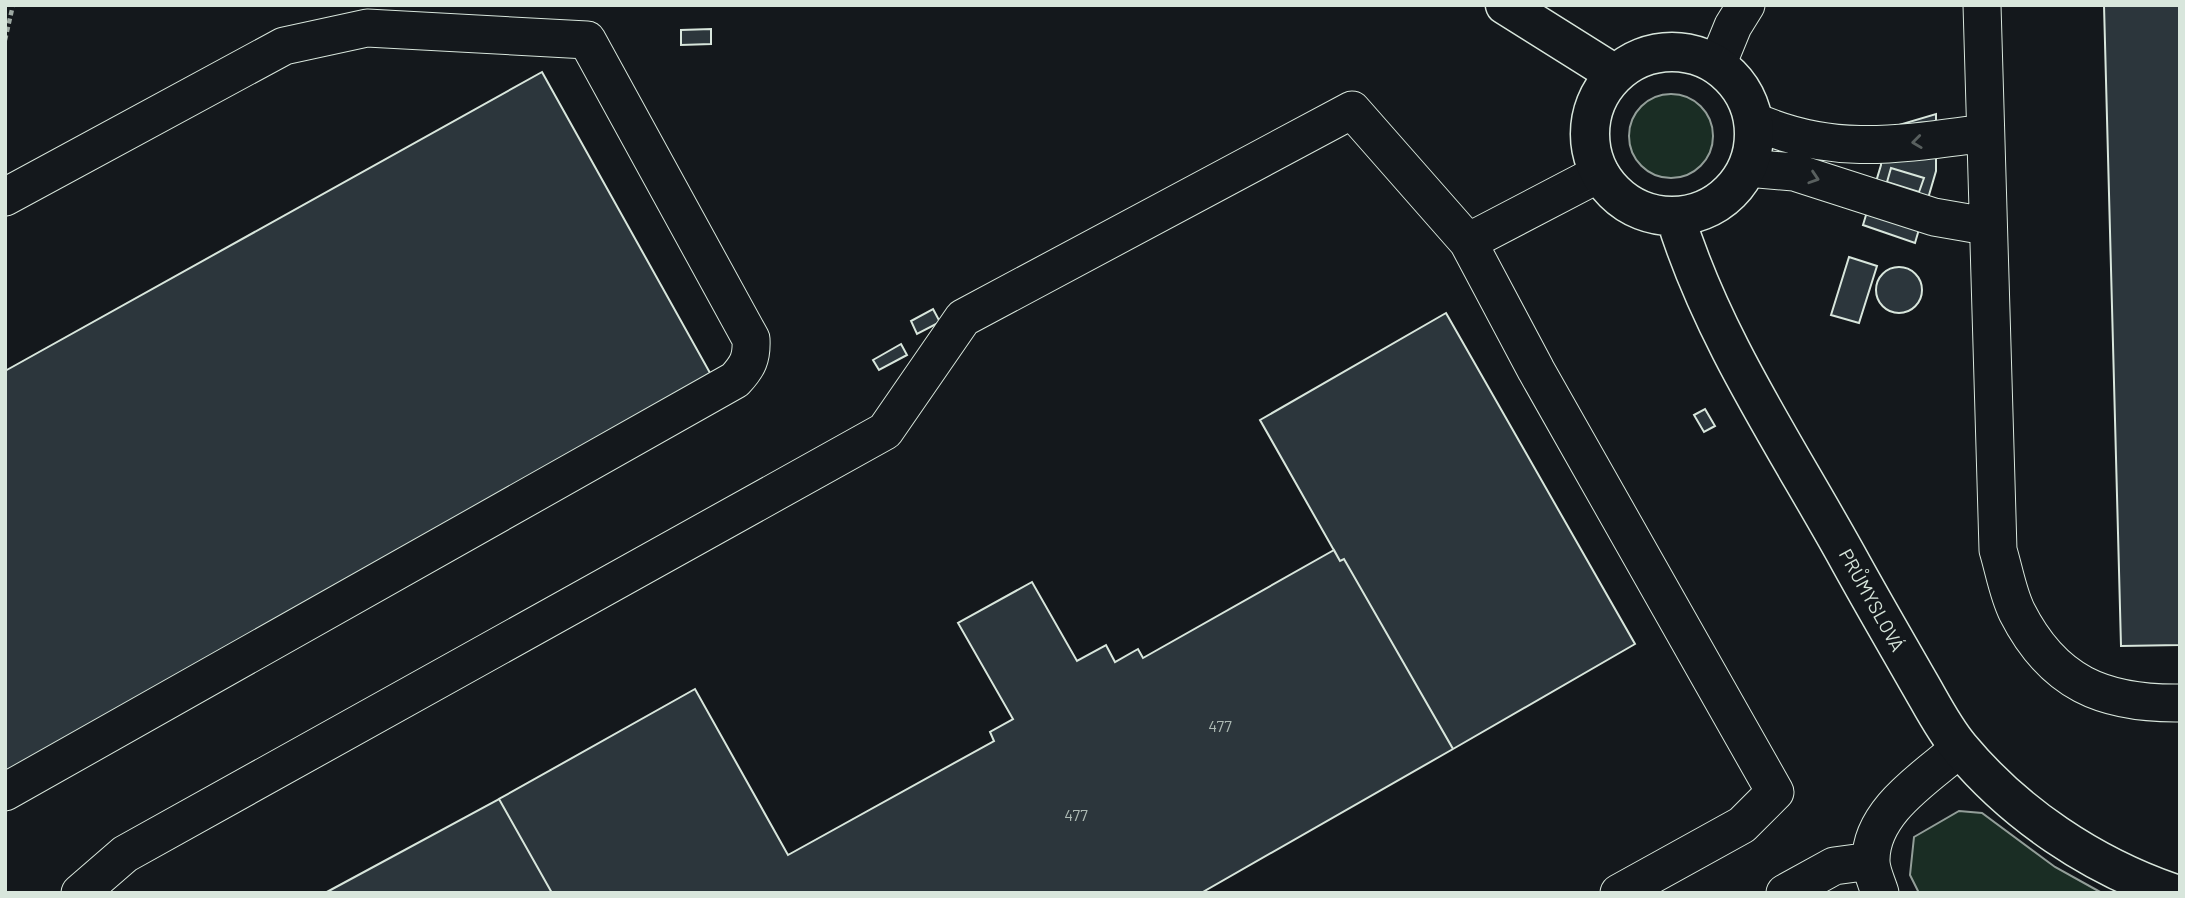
<svg xmlns="http://www.w3.org/2000/svg" width="2185" height="898" viewBox="0 0 2185 898" font-family="Barlow,sans-serif">
<rect width="100%" height="100%" fill="#14181c"/>
<path fill="#1a2d24" stroke="#939e99" stroke-width="2" d="M1629 136a42 42 0 1 1 84 0a42 42 0 1 1-84 0Z
M1959,811L1982,813L2055,867L2102,893H1919L1910,875L1914,837Z"/>
<path fill="#2c363c" stroke="#d8e6dc" stroke-width="2" d="M2104,5H2180V645L2121,646Z
M711,29V44L681,45V30Z
M542,72L714,380L5,775V371Z
M1936,114V171L1915,243L1863,225L1881,165L1882,130Z
M1891,168L1924,178L1919,192L1887,182Z
M1849,257L1877,266L1859,323L1831,315Z
M1876 290a23 23 0 1 1 46 0a23 23 0 1 1-46 0Z
M933,309L940,322L917,334L911,321Z
M1446,313L1635,644L1453,749L1344,559L1340,561L1260,420Z
M901,344L907,355L879,370L873,360Z
M1705,409L1715,426L1704,432L1694,415Z
M1334,550L1340,561L1344,559L1453,749L1201,893H552L499,799L695,689L788,855L994,741L990,732L1013,719L958,623L1032,582L1077,661L1106,645L1115,662L1138,649L1143,658Z
M499,799L552,893H325Z"/>
<g fill="none" stroke-linecap="round" stroke-linejoin="round">
<g stroke="#d8e6dc" stroke-width="39">
<path id="minor" d="M1982,5L1998,550C2004,570 2008,594 2017,612C2053,683 2103,704 2180,703
M1717,65L1733,26L1746,5
M1754,121C1833,157 1902,144 1985,133
M1747,168L1794,172L1934,217L1986,226
M5,197L284,46L367,28L587,40L751,339C752,358 748,366 735,380L5,792
M1468,242L1600,173
M80,893L125,854L885,431L963,318L1352,110L1468,242L1536,370L1775,792L1742,825L1619,893
M1785,893L1834,866L1871,861
M1880,893C1877,883 1871,871 1871,861C1870,811 1927,777 1960,748"/>
</g>
<g stroke="#d8e6dc" stroke-width="41">
<path id="major" d="M1505,5L1615,74
M1590 134a82 82 0 1 1 164 0a82 82 0 1 1-164 0Z
M1675,216C1712,337 1786,446 1847,556C1870,598 1894,639 1918,681C1931,703 1943,728 1960,748C2015,814 2091,865 2172,893"/>
</g>
<path stroke="#9da8a2" stroke-width="4.5" stroke-dasharray="5 3.5" stroke-linecap="butt" d="M5,40L13,5"/>
<use href="#minor" stroke="#14181c" stroke-width="37"/>
<use href="#major" stroke="#14181c" stroke-width="38"/>
</g>
<defs><path id="oneway-chevron" d="M-2-3.5L2.5 0L-2 3.5" fill="none" stroke-width="1.6" stroke-linecap="round" stroke-linejoin="round" transform="scale(1.75)"/></defs>
<g stroke="#59605f">
<use href="#oneway-chevron" transform="translate(1917 142) rotate(173)"/>
<use href="#oneway-chevron" transform="translate(1814 178) rotate(18)"/>
</g>
<g text-anchor="middle" stroke-width="5" stroke-linejoin="round" paint-order="stroke">
<g font-size="16" fill="#adbab4">
<text x="1220" y="732">477</text>
<text x="1076" y="821">477</text>
</g>
<g font-size="19" fill="#d8e6dc" stroke="#14181c">
<text transform="translate(1872 600) rotate(61)" y="7">PRŮMYSLOVÁ</text>
</g>
</g>
<rect width="2185" height="898" fill="none" stroke="#d8e6dc" stroke-width="14"/>
</svg>
